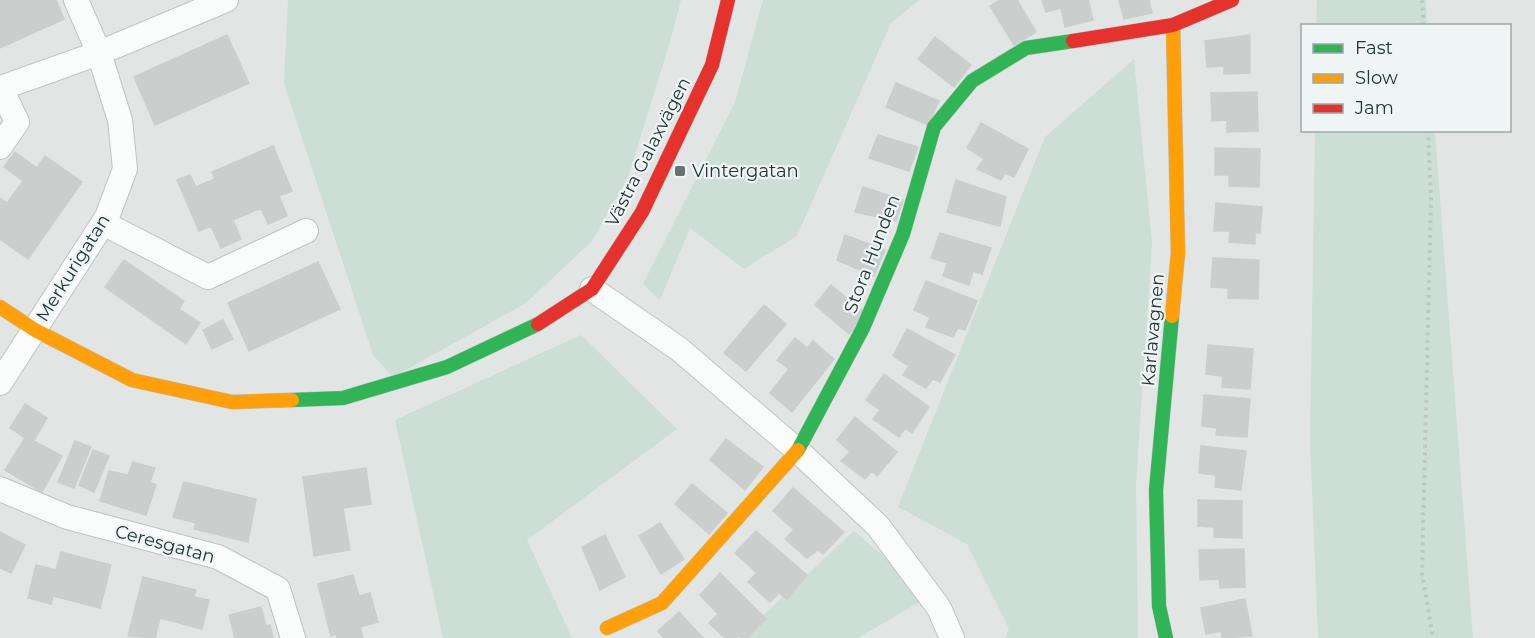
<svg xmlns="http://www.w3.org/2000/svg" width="1535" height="638" viewBox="0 0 1535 638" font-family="Montserrat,sans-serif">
<rect width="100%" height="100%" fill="#e1e6e5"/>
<path fill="#ccded6" d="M288,0H681L670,42L628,177L592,241L526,303L393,377L373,355L284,83Z
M763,0H919L891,23L797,236L744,269L690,228L660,300L643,284L735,102Z
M1317,0H1426L1427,25H1316Z
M1134,59L1152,243L1136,484L1138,638H1005L1009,629L967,544L898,507L1045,137Z
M1315,131H1435L1473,638H1318L1310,442Z
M581,335L677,429L527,540L572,638H443L395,420Z
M854,531L930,596L858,638H739Z"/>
<path fill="#cacfce" stroke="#cacfce" stroke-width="1.5" d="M0,0H56L64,19L0,48Z
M1000,0H1017L1036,32L1014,45L990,6Z
M1042,0H1088L1093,20L1065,27L1061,8L1046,12Z
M1119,0H1149L1152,13L1124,19Z
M227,35L249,83L155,125L134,77Z
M1250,35V73L1224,74V66L1207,67L1205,41Z
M935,37L971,65L954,87L918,59Z
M896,83L939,101L928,125L886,107Z
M1257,92L1258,131L1227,132V120L1212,121L1211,93Z
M981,123L1028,149L1014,177L1005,173L1001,180L977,169L984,159L967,148Z
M878,135L918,147L909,171L869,158Z
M273,146L292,191L279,196L287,216L268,224L261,208L233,220L241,239L221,248L211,226L199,231L177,180L190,175L196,187L215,179L212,172Z
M1215,148L1260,149L1259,187L1229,186V175H1215Z
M15,152L37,168L45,156L82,182L28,259L0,239V198L7,203L23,181L4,167Z
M956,180L1006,197L1000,226L947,212Z
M863,187L903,200L896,221L855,212Z
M1216,203L1262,207L1260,233H1255V244L1229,242L1230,231H1214Z
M940,233L991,248L982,274L973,271L969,285L943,276L947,263L931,258Z
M845,235L885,250L874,276L837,260Z
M1213,258L1259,260L1258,299L1228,298V288L1211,287Z
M124,260L184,301L179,309L200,323L186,344L105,287Z
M318,262L340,309L249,351L228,303Z
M926,281L977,301L965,330L958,328L953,337L926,327L930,317L914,310Z
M831,285L865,313L849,334L815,305Z
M764,305L786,324L746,371L724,353Z
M223,320L233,339L212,349L203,330Z
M907,329L955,355L940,382L933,379L926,388L903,375L909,366L893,356Z
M795,338L807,348L813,341L834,359L792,412L770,393L789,369L777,360Z
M1208,345L1253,349L1250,389L1222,387L1223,376L1206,374Z
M884,374L929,407L912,433L905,428L899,437L873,419L880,410L866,400Z
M1204,395L1250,399L1247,437L1216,435L1217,428L1202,426Z
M25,404L47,418L34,441L62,456L42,492L5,470L25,438L10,428Z
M855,417L897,452L877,476L872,471L865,479L841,461L850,452L837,440Z
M726,439L763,467L745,490L710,460Z
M75,441L91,447L74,488L58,482Z
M1201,446L1246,451L1241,490L1215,487L1216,475L1199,473Z
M93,450L109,456L94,492L79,485Z
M133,462L155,468L150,482L156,485L146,515L100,501L109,471L128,475Z
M366,468L371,504L343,508L350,550L314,556L303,477Z
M184,482L256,499L248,542L194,529L196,523L173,517Z
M692,484L727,513L709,534L675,504Z
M793,488L844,532L823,554L818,550L807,558L785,539L794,530L773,511Z
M1198,500L1242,501V538L1214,537V527L1198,526Z
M660,523L684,559L661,574L639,536Z
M756,531L807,575L787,599L779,593L770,602L748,582L757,573L735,553Z
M0,532L25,545L11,573L0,568Z
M605,535L625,577L600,590L582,547Z
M1244,549L1245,587L1220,588L1219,579L1200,580L1199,550Z
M61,552L111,565L100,608L53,596L51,604L28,598L36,565L56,570Z
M720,573L766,619L747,638H742L739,635L736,638H725L709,623L718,614L700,595Z
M353,575L359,596L370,593L378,622L360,627L363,638H337L336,634L331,636L318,584Z
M143,577L196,590L194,597L209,600L202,629L160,618L155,638L128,636Z
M1245,599L1252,636L1222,638L1221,631L1206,634L1201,608Z
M261,607L266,626L270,625L273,638H235L229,615Z
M679,612L703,638H664L658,631Z"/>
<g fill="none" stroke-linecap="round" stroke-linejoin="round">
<g stroke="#bec3c2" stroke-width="26">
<path id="street" d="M0,147L17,122L1,88L99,53L226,0
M103,223L208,277L306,231
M592,289L679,349L798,451L878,526L939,608L952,638
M0,383L107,217L125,169L120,120L99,53L76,0
M0,489L67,517L218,557L278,589L293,638"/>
</g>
<g stroke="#bcc2c0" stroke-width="15">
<path id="fast" d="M292,400L343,398L447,367L538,324
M798,450L863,328L903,234L934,127L972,81L1026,48L1073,41
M1166,638L1159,606L1156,490L1172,316"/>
</g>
<g stroke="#bcc2c0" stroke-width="15">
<path id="slow" d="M0,307L35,330L132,380L232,402L292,400
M1172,316L1178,253L1173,25
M607,628L662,603L798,450"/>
</g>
<g stroke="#bcc2c0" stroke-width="15">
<path id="jam" d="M1073,41L1173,25L1232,0
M538,324L592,289L642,212L712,65L728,0"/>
</g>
<path stroke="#bfc6c5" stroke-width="4" stroke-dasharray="3 4.5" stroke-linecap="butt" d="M1422,0L1424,26
M1428,130L1431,199L1422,574L1433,638"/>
<use href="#street" stroke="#fafbfb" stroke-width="24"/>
<use href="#fast" stroke="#30b455" stroke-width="14"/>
<use href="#slow" stroke="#ff9f0a" stroke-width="14"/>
<use href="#jam" stroke="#e5322d" stroke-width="14"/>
</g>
<rect fill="#657473" stroke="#eff5f4" stroke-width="2" x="674" y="165" width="12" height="12" rx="3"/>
<g text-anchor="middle" stroke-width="4.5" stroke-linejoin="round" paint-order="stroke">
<g font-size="18" fill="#223635" stroke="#eff5f4">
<text transform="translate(648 152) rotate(-63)" y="6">Västra Galaxvägen</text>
<text transform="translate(872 254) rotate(-69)" y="6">Stora Hunden</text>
<text transform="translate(73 268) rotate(-58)" y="6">Merkurigatan</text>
<text transform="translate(1153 330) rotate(-85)" y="6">Karlavagnen</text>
<text transform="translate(165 544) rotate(15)" y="6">Ceresgatan</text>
</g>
<g font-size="18" fill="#223635" stroke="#eff5f4" text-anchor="start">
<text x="692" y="177">Vintergatan</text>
</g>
</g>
<rect x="1301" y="24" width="210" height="108" fill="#eff5f4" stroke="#9da9a8" stroke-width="1.5"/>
<rect x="1313" y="44" width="30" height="9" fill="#30b455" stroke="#9da9a8" stroke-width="1.5"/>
<text x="1355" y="54" font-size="18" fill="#223635">Fast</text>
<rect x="1313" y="74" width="30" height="9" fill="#ff9f0a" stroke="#9da9a8" stroke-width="1.5"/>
<text x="1355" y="84" font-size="18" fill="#223635">Slow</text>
<rect x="1313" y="104" width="30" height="9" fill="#e5322d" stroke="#9da9a8" stroke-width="1.5"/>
<text x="1355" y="114" font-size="18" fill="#223635">Jam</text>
</svg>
